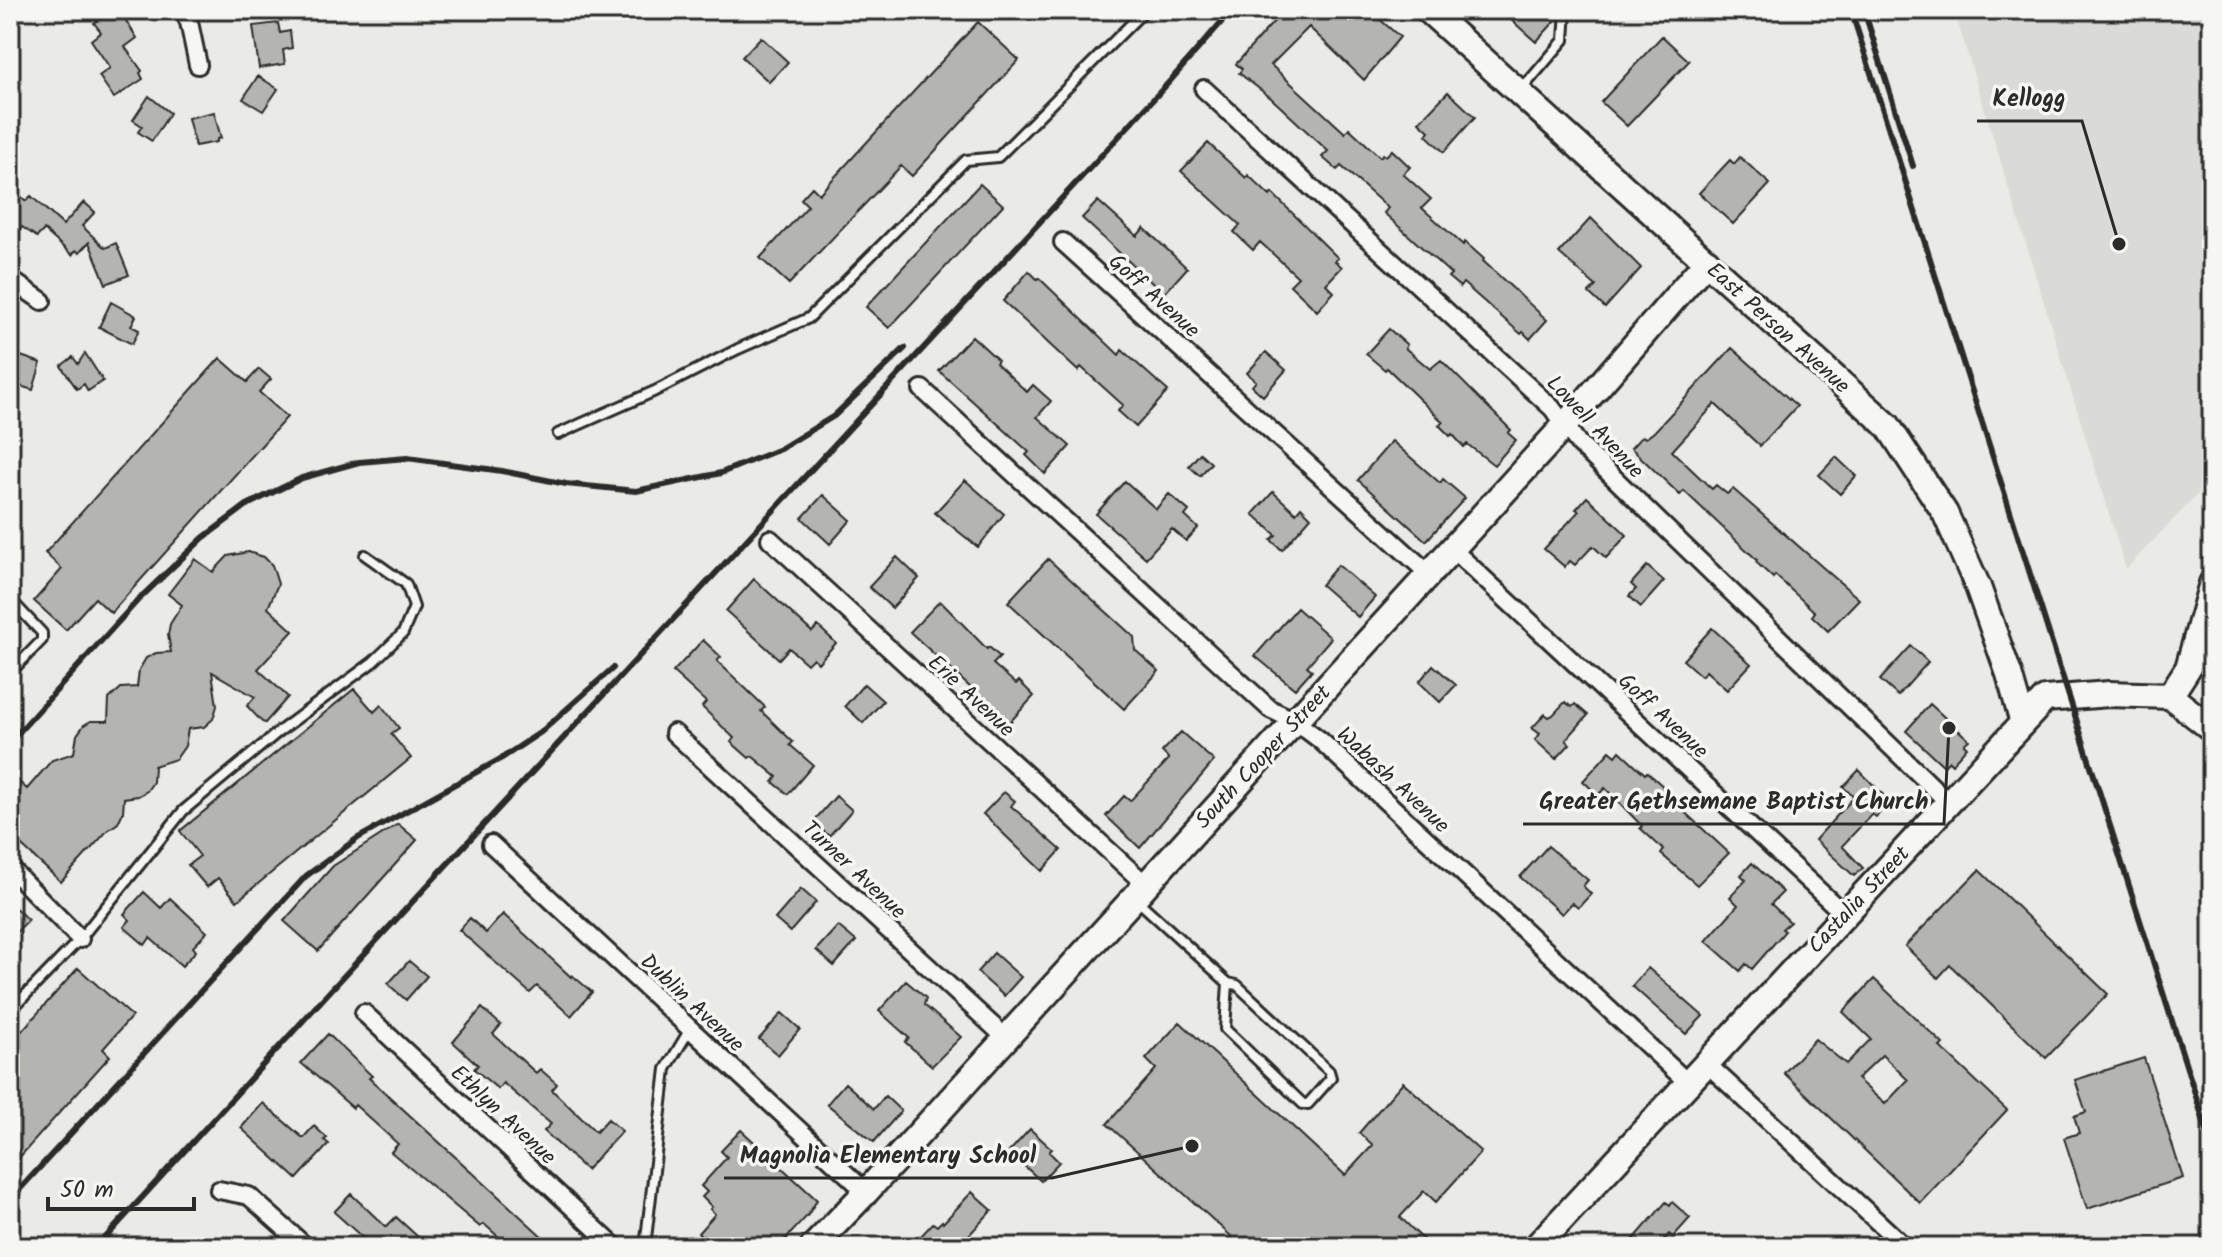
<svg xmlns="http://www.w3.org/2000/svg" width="2222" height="1257" viewBox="0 0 2222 1257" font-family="Kalam,sans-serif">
<rect width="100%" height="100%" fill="#eaeae6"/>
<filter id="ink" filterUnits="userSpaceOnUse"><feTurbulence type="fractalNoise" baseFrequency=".0125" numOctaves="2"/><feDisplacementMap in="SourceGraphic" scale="16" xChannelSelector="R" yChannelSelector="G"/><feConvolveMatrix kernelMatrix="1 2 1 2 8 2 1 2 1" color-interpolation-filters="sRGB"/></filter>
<g filter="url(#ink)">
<path fill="#dadad6" d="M1954,10H2212V479L2126,569Z"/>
<path fill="#b4b4b1" stroke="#2b2b2b" stroke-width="2" fill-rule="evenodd" d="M113,10H141L126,21L137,38L125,47L142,71L140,73L143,79L114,98L99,76L110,68L91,40L101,32L94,23Z
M1284,10H1369L1400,37L1364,80L1309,27L1271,65L1345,133L1349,128L1380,157L1383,154L1386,156L1392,150L1410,167L1403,174L1431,199L1422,208L1463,245L1465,242L1484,259L1483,261L1547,320L1530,339L1523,332L1521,334L1463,283L1460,287L1448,277L1451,274L1384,213L1388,208L1341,166L1337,170L1322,157L1328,151L1271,98L1239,73L1242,69L1236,64Z
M1500,10H1542L1555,21L1536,42Z
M978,22L1019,60L912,176L901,166L789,284L760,258L808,206L801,199L812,187L819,194Z
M278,23L280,33L290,31L292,48L283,50L285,64L259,68L253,26Z
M1662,36L1689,61L1627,126L1601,102Z
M761,37L788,62L769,82L742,57Z
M258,76L278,89L263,111L243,99Z
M1448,92L1475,117L1444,152L1426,135L1429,131L1419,122Z
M149,96L170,113L152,141L138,132L142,126L133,120Z
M214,112L221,138L217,139V142L195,146L188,118Z
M1208,143L1246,178L1248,175L1270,196L1272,193L1338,258L1335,261L1342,267L1326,284L1334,292L1317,311L1290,285L1298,277L1260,242L1253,250L1234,232L1240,225L1181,171Z
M1740,157L1770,184L1733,224L1699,193L1730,160L1734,164Z
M980,184L1003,205L889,328L866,307Z
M10,186L26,201L31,196L63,225L84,202L95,212L82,226L105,248L116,243L129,275L106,284L89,242L79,253L76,250L72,255L44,230L37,237L22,227L20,229L10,220Z
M1098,201L1137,236L1144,228L1187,268L1164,294L1082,218Z
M1591,218L1641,268L1605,308L1589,293L1596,286L1559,253Z
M1029,271L1037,279L1039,278L1119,355L1122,350L1168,391L1136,427L1118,411L1123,405L1081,367L1078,371L1003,301Z
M111,302L136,316L131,326L139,330L132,344L99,327Z
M1389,329L1407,345L1405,348L1430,369L1441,360L1511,430L1508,433L1516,440L1494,465L1467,444L1464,447L1452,434L1450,436L1439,425L1443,422L1387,368L1385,370L1366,354Z
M972,336L998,360L996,363L1027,392L1033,385L1051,401L1037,417L1070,446L1045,474L1026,455L1029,452L939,371Z
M1732,348L1797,406L1760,446L1715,404L1672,451L1712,489L1716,485L1727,494L1733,489L1859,599L1828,631L1812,616L1815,612L1775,575L1773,578L1756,562L1757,560L1684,491L1680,495L1631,448L1642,436L1646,438L1654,432Z
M1266,352L1286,370L1263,396L1252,386L1256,381L1247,373Z
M85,353L103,381L88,391L84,384L77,389L61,366L73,357L78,364Z
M15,354L41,363L33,390L10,383V370Z
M220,358L247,382L259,369L271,379L259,392L287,417L111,613L95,598L66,630L34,601L62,569L45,553Z
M1392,441L1440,483L1443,479L1465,498L1426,541L1358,480Z
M1200,453L1211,463L1200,476L1189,466Z
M1836,457L1856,476L1840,494L1819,475Z
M965,480L1004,514L978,547L935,513Z
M1125,481L1156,509L1169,494L1189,511L1185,516L1198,528L1186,541L1172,529L1146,558L1096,514Z
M1273,492L1296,513L1301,507L1311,517L1282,550L1271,540L1276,535L1253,514Z
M823,495L851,520L830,544L802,518Z
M1587,497L1627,535L1606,558L1593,546L1575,565L1570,561L1565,567L1544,549L1579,511L1576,509Z
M248,552L264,557L272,565L278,584L268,608L293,631L258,669L288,697L265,723L262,722L247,706L255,697L212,672L217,706L213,719L204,727L188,729L185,746L176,759L154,766L153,782L147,791L138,796L124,798L123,812L118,823L108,830L61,882L10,835V774L27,789L52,760L74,753L77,735L84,725L91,721H108L109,699L121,688L137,687L139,670L146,658L156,653L171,652L168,635L170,624L182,605L168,594L195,559L213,572L228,556Z
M897,557L919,578L892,608L869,587Z
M1048,559L1134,637L1135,650L1159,671L1124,709L1008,602Z
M1338,565L1375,597L1358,617L1321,585Z
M1647,566L1664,581L1641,607L1629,596L1636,589L1631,584Z
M754,579L812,632L818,626L836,643L818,663L813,658L807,664L789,648L779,659L726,611Z
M940,601L987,649L989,647L1000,657L993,664L1016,684L1019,681L1034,696L1009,723L910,632Z
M1297,608L1331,638L1307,666L1312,670L1295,689L1255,656Z
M1712,628L1751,664L1727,690L1706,671L1701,676L1683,660Z
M703,640L721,657L717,661L765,707L761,711L793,742L790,745L813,765L788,794L773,782L777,777L752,756L749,758L731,742L734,738L702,707L706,702L673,672Z
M1911,646L1928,662L1898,696L1880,680Z
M1433,665L1456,685L1440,702L1419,682Z
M864,684L883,701L863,723L845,706Z
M354,689L374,712L381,705L399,728L391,734L411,758L237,901L218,878L207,887L188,865L200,856L180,831Z
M1565,702L1572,707L1575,704L1588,715L1566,740L1570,744L1556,759L1535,740L1540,734L1532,728L1545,714L1549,717L1553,715Z
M1930,704L1969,740L1964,744L1967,747L1952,764L1949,761L1944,766L1906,731Z
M1181,732L1214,761L1140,848L1106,816L1124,796L1130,801L1169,759L1162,752Z
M1610,751L1616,756L1620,751L1645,774L1647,772L1666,789L1665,791L1681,806L1679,807L1729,853L1697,885L1661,854L1664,850L1640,828L1642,826L1605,788L1598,795L1583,781Z
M1859,770L1890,802L1876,817L1872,814L1842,846L1863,868L1854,876L1815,840L1854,797L1843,787Z
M1004,792L1015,801L1011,806L1061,850L1042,871L983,814Z
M836,796L852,810L829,836L813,822Z
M398,824L417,840L318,951L284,921L333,866Z
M1548,846L1588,880L1583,886L1591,894L1578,908L1572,903L1562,914L1520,877Z
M1752,863L1783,892L1771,904L1790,922L1782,929L1785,931L1752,969L1746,964L1740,971L1706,941L1738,905L1730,897L1746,880L1741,875Z
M1979,870L2108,994L2046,1058L1950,965L1938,978L1905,946Z
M801,889L816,902L790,932L775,919Z
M144,892L161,908L170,898L207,932L193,947L196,951L182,966L150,938L145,945L124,927L130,920L124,914Z
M10,903L28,920L10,939Z
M503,914L571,977L572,975L592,992L571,1016L537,986L530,993L459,930L470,918L486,933Z
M838,926L856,941L834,966L816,950Z
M994,953L1021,977L1004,996L977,972Z
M409,961L427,976L406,1000L388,984Z
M78,968L132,1016L103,1049L110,1056L10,1168V1044Z
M1648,968L1703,1016L1686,1034L1632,986Z
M1874,979L1943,1044L1940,1047L2007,1110L1920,1203L1784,1073L1815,1039L1846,1064L1871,1039L1843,1012ZM1882,1055L1908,1080L1885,1104L1857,1079Z
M906,981L926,998L924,1005L961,1037L932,1066L905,1042L909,1038L879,1011Z
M482,1008L501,1025L493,1034L536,1073L540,1069L557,1084L552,1090L596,1132L608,1119L622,1131L586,1170L544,1131L551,1124L503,1083L498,1089L474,1069L478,1065L453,1042Z
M782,1013L800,1029L778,1055L759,1039Z
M1180,1022L1345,1175L1373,1145L1359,1133L1403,1082L1481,1152L1436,1202L1424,1191L1400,1217L1431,1247H1243L1107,1124L1156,1069L1146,1059Z
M328,1034L372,1076L369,1078L545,1239L537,1247H510L484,1224L480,1227L391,1152L398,1144L355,1105L353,1108L301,1063Z
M2144,1058L2183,1178L2087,1209L2064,1138L2079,1133L2074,1116L2086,1112L2075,1080Z
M845,1083L874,1109L885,1096L901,1111L874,1142L827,1104Z
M263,1103L303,1138L314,1126L327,1138L324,1140L329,1144L297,1179L241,1128Z
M1030,1129L1052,1149L1049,1152L1059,1162L1041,1181L1009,1152Z
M741,1130L817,1200L808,1215L778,1247H700L703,1238L698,1233L715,1214L710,1209L712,1207L702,1197L707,1192L701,1186L727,1157L721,1151Z
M972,1192L992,1210L958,1247H932L920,1237L933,1223L937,1226L942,1221L943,1223Z
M351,1194L386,1227L396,1217L429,1247H373L334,1212Z
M1666,1202L1670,1205L1672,1202L1690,1218L1673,1237L1669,1234L1658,1247H1627Z"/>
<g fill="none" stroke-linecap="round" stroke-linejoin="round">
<g stroke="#2b2b2b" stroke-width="14">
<path id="lane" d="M1522,89L1564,40L1566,10
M558,434L655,391L738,349L809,318L966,160L998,157L1145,10
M10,599L42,633V640L10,673
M1137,900L1228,983L1237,985L1329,1071L1331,1078L1308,1104H1303L1225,1029L1228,983
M10,1011L80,939L183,811L277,733L373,662L403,633L414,607L406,584L365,555
M645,1247L666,1069L690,1029"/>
</g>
<g stroke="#2b2b2b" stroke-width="22">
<path id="street" d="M183,10L189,22L198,65
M1204,89L1552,408L1579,444L1948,802
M1063,242L1429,574
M10,279L42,301
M922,389L1270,709L1295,721L1320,740L1688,1083
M770,539L1145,884
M1452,549L1845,915
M674,733L1006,1038
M491,844L866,1192
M10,868L80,939
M364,1013L615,1247
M1706,1063L1905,1247
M219,1190L249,1196L306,1247"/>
</g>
<g stroke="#2b2b2b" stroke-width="30">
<path id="secondary" d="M1428,10L1888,426L1945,513L1978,587L2009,674L2022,720
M2170,696L2188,668L2212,583
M2170,696L2212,729
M813,1247L866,1192L1565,425L1707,261
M1536,1247L2045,699L2109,694L2170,696"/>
</g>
<use href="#lane" stroke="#f6f6f2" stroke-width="8"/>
<use href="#street" stroke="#f6f6f2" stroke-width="16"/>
<use href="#secondary" stroke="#f6f6f2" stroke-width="24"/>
<path stroke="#2b2b2b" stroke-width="6" d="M1851,10L2212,1147
M1864,10L1913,166
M10,742L138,600L203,538L247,505L302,478L359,462L407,458L502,471L566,484L636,491L721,473L780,449L834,416L905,348
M10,1200L306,876L358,838L502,758L541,732L613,668
M97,1247L331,990L1170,81L1232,10"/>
</g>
</g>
<g text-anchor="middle" stroke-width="7" stroke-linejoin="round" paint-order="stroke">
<g font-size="22" fill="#2b2b2b" stroke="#f6f6f2">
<text transform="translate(1155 295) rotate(42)" y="8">Goff Avenue</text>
<text transform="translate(1779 327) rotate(42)" y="8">East Person Avenue</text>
<text transform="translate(1596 426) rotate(47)" y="8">Lowell Avenue</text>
<text transform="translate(972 695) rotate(43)" y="8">Erie Avenue</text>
<text transform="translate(1664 715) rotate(43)" y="8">Goff Avenue</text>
<text transform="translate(1262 756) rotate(-47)" y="8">South Cooper Street</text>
<text transform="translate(1394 779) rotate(43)" y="8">Wabash Avenue</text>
<text transform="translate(855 869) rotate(43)" y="8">Turner Avenue</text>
<text transform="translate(1858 899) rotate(-47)" y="8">Castalia Street</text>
<text transform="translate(693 1002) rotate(43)" y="8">Dublin Avenue</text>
<text transform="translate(504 1114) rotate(43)" y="8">Ethlyn Avenue</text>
</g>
</g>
<path fill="none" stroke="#2b2b2b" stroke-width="3" d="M2119 244L2082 121H1977M1949 728L1944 824H1523M1192 1146L1052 1178H724"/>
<g fill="#2b2b2b" stroke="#f6f6f2" stroke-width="3">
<circle cx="2119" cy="244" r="8"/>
<circle cx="1949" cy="728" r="8"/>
<circle cx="1192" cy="1146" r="8"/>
</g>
<g font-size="24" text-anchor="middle" font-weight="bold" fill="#2b2b2b" stroke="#f6f6f2" stroke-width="7" stroke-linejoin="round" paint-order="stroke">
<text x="2029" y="106">Kellogg</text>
<text x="1734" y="809">Greater Gethsemane Baptist Church</text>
<text x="888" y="1163">Magnolia Elementary School</text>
</g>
<rect width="2222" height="1257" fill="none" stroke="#f6f6f2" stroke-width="40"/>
<rect x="20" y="20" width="2182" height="1217" fill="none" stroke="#2b2b2b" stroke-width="3" filter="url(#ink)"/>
<path d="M48 1197v12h146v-12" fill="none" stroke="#2b2b2b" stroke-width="4"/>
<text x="60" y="1197" font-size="24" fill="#2b2b2b" stroke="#f6f6f2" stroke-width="6" paint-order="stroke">50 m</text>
</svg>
